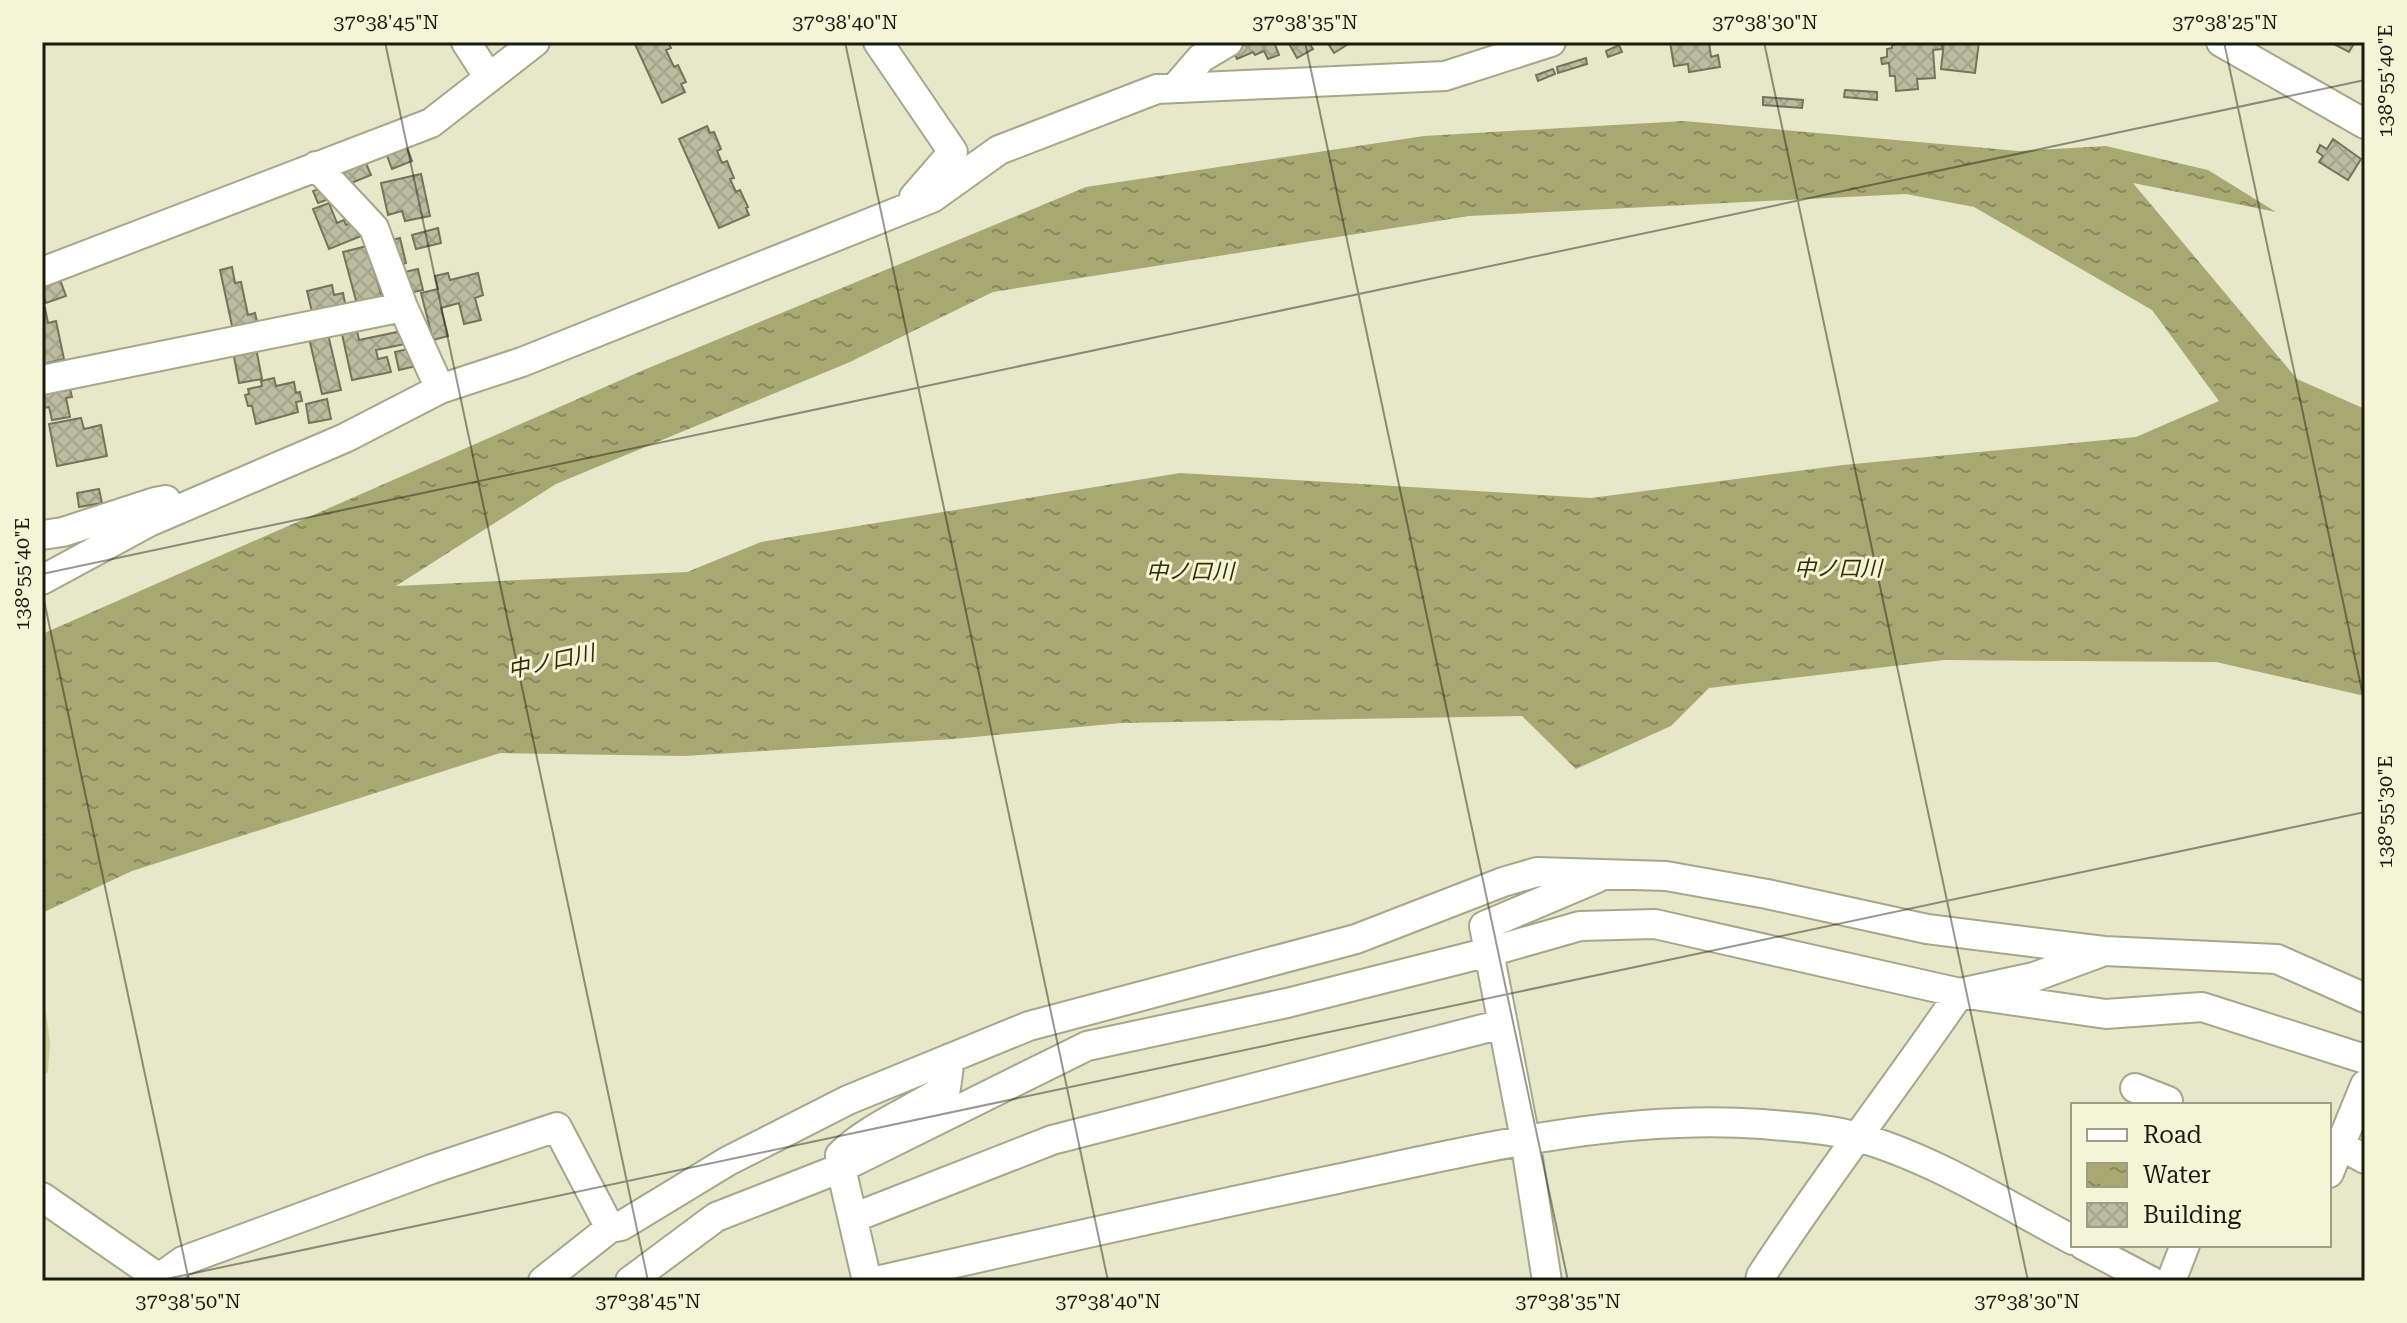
<svg xmlns="http://www.w3.org/2000/svg" width="2407" height="1323" viewBox="0 0 2407 1323" font-family="'Roboto Serif','Noto Sans JP',serif">
<defs>
<pattern id="park-tufts" width="24" height="20" patternUnits="userSpaceOnUse" patternTransform="scale(2)"><rect width="24" height="20" fill="#ccce96"/><path d="M3 7l-1-3M5 7V3M7 7l1-3M15 17l-1-3M17 17v-4M19 17l1-3" fill="none" stroke="#afb080"/></pattern>
<pattern id="water-ripples" width="26" height="14" patternUnits="userSpaceOnUse" patternTransform="scale(2)"><rect width="26" height="14" fill="#a8a972"/><path d="M2 4q2-2 4 0t4 0M15 11q2-2 4 0t4 0" fill="none" stroke="#88895c"/></pattern>
<pattern id="building-cross-hatch" width="8" height="8" patternUnits="userSpaceOnUse" patternTransform="scale(2)"><rect width="8" height="8" fill="#bbbc9f"/><path d="M0 0l8 8M0 8l8-8" fill="none" stroke="#a0a188"/></pattern>
</defs>
<rect width="100%" height="100%" fill="#e6e8ca"/>
<path fill="url(#park-tufts)" d="M42,986L50,1041L48,1072L42,1077Z"/>
<path fill="url(#water-ripples)" fill-rule="evenodd" d="M1684,121L2019,151L2106,146L2208,170L2276,212L2133,183L2297,379L2365,409V696L2216,662L1944,660L1709,688L1671,726L1576,769L1522,716L1121,723L953,739L684,756L500,753L132,871L42,913V634L646,369L1086,187L1424,136ZM1906,194L1974,207L2152,310L2219,401L2136,437L1843,465L1591,498L1180,473L761,542L687,572L396,586L556,484L850,362L993,292L1469,216Z"/>
<path fill="url(#building-cross-hatch)" stroke="#737459" stroke-width="2" d="M634,42H668L671,48L666,50L674,67L678,65L686,82L681,84L685,92L662,103Z
M1245,42H1274L1279,55L1268,59L1264,51L1255,55L1253,52L1237,59L1232,48Z
M1288,42H1309L1313,49L1297,58Z
M1327,42H1350V43L1334,53Z
M1670,42H1709L1711,57L1718,55L1720,67L1689,72L1688,64L1674,66Z
M1911,42H1941L1942,49L1933,50L1935,78L1917,79L1918,89L1896,91L1895,76H1890L1889,63L1882,64L1881,58L1887,57V49L1892,48V45Z
M1944,42H1979L1975,73L1941,69Z
M2330,42H2355L2349,52Z
M1619,45L1622,52L1608,57L1606,51Z
M1586,58L1587,64L1558,73L1557,67Z
M1553,69L1555,74L1538,81L1536,75Z
M1845,90L1877,92V100L1844,97Z
M1763,97L1803,100L1802,108L1763,105Z
M707,126L710,133L714,132L721,149L717,151L722,163L727,161L734,178L730,179L736,192L740,190L748,207L746,208L749,215L719,228L679,139Z
M2333,139L2361,159L2348,180L2319,162L2323,156L2317,152L2320,145L2327,149Z
M406,145L412,161L392,169L386,153Z
M365,161L371,175L349,184L343,170Z
M421,174L430,216L405,221L402,211L388,215L381,183Z
M327,186L332,198L318,203L313,191Z
M329,203L337,223L344,220L346,225L359,220L364,235L329,249L313,209Z
M438,228L441,243L416,249L412,235Z
M400,238L406,263L394,266L388,241Z
M367,246L383,301L358,308L343,252Z
M232,267L235,283L241,282L248,315L255,313L259,330L234,335L220,270Z
M418,269L423,290L404,294L400,273Z
M448,273L450,280L478,273L483,295L475,298L481,320L464,324L459,303L441,308L448,336L433,340L421,293L438,289L435,276Z
M59,277L66,296L46,303L42,292V284Z
M332,285L334,295L343,293L346,308L313,316L307,291Z
M42,308H45L48,323L56,321L64,359L48,363L50,368L42,370Z
M357,331L359,340L402,331L405,344L376,350L378,359L387,357L391,372L352,380L342,334Z
M328,334L341,390L322,394L309,338Z
M256,348L262,379L239,383L233,352Z
M412,348L416,366L399,370L395,352Z
M274,378L276,386L294,382L296,393L300,392L302,401L296,402L298,412L256,424L252,406H248L245,395L249,394L248,389L262,386L261,381Z
M62,384L64,391L70,389L72,397L66,398L70,417L52,420L49,407L44,408L42,389Z
M327,399L331,419L309,423L306,404Z
M81,418L84,429L101,425L107,456L57,466L49,424Z
M99,489L102,503L79,507L77,493Z"/>
<g fill="none" stroke-linecap="round" stroke-linejoin="round">
<g stroke="#a6a78a" stroke-width="32">
<path id="minor" d="M466,42L489,78
M878,42L953,152L914,197
M2221,42L2365,124
M1176,87L1201,58L1228,42
M316,166L374,228L403,307L440,389
M42,272L431,123L535,42
M42,380L403,307
M42,535L63,532L155,502L166,500
M42,580L149,522L345,438L440,389L522,362L932,198L999,150L1157,89L1445,76L1551,42
M2135,1088L2168,1101L2166,1105
M2340,1145L2365,1159
M2329,1173L2365,1085
M42,1197L163,1281
M853,1218L1052,1140L1502,1024
M2083,1245L2151,1281
M155,1281L183,1261L432,1169L557,1127L610,1228
M543,1281L610,1228L621,1226L728,1161L848,1100L1029,1026L1356,939L1503,882L1537,872L1666,876L1767,894L1927,929L2104,951L2277,959L2365,998
M630,1281L716,1217L841,1168L1087,1046L1287,1003L1489,952L1580,926L1655,924L1960,993L2106,1014L2202,1007L2365,1059
M867,1281L841,1168L840,1155C870,1126 911,1111 946,1088L950,1058
M876,1281C1030,1246 1183,1211 1337,1179C1477,1149 1618,1114 1762,1124C1793,1127 1824,1128 1854,1136C1931,1157 2003,1203 2073,1240
M1547,1281L1525,1139L1484,926L1597,878
M1760,1281L1761,1276C1824,1179 1895,1088 1960,993L2034,977L2099,953
M2171,1281L2185,1245"/>
</g>
<use href="#minor" stroke="#fff" stroke-width="28"/>
</g>
<path fill="none" stroke="#1a1b10" stroke-width="2" stroke-opacity="0.45" d="M385,42L648,1281M845,42L1108,1281M1305,42L1568,1281M1764,42L2028,1281M2224,42L2365,705M42,574L2365,80M42,591L189,1281M157,1281L2365,812"/>
<g text-anchor="middle" stroke-width="6" stroke-linejoin="round" paint-order="stroke">
<g font-size="22" font-style="italic" fill="#302f02" stroke="#f4f5d7">
<text x="1838" y="576">中ノ口川</text>
<text x="1190" y="579">中ノ口川</text>
<text transform="translate(551 661) rotate(-12)" y="8">中ノ口川</text>
</g>
</g>
<rect width="2407" height="1323" fill="none" stroke="#f4f5d7" stroke-width="88"/>
<rect x="2071" y="1103" width="260" height="144" fill="#f4f5d7" stroke="#9d9e87" stroke-width="2"/>
<rect x="2087" y="1129" width="40" height="12" fill="#ffffff" stroke="#9d9e87" stroke-width="2"/>
<text x="2143" y="1143" font-size="24" fill="#1a1b10">Road</text>
<rect x="2087" y="1163" width="40" height="24" fill="url(#water-ripples)" stroke="#9d9e87" stroke-width="2"/>
<text x="2143" y="1183" font-size="24" fill="#1a1b10">Water</text>
<rect x="2087" y="1203" width="40" height="24" fill="url(#building-cross-hatch)" stroke="#9d9e87" stroke-width="2"/>
<text x="2143" y="1223" font-size="24" fill="#1a1b10">Building</text>
<rect x="44" y="44" width="2319" height="1235" fill="none" stroke="#1a1b10" stroke-width="3"/>
<g font-size="20" text-anchor="middle" fill="#1a1b10">
<text x="386" y="29">37°38'45"N</text>
<text x="845" y="29">37°38'40"N</text>
<text x="1305" y="29">37°38'35"N</text>
<text x="1765" y="29">37°38'30"N</text>
<text x="2225" y="29">37°38'25"N</text>
<text transform="translate(2385 81) rotate(-90)" y="7">138°55'40"E</text>
<text transform="translate(22 574) rotate(-90)" y="7">138°55'40"E</text>
<text transform="translate(2385 812) rotate(-90)" y="7">138°55'30"E</text>
<text x="188" y="1308">37°38'50"N</text>
<text x="648" y="1308">37°38'45"N</text>
<text x="1108" y="1308">37°38'40"N</text>
<text x="1568" y="1308">37°38'35"N</text>
<text x="2027" y="1308">37°38'30"N</text>
</g>
</svg>
